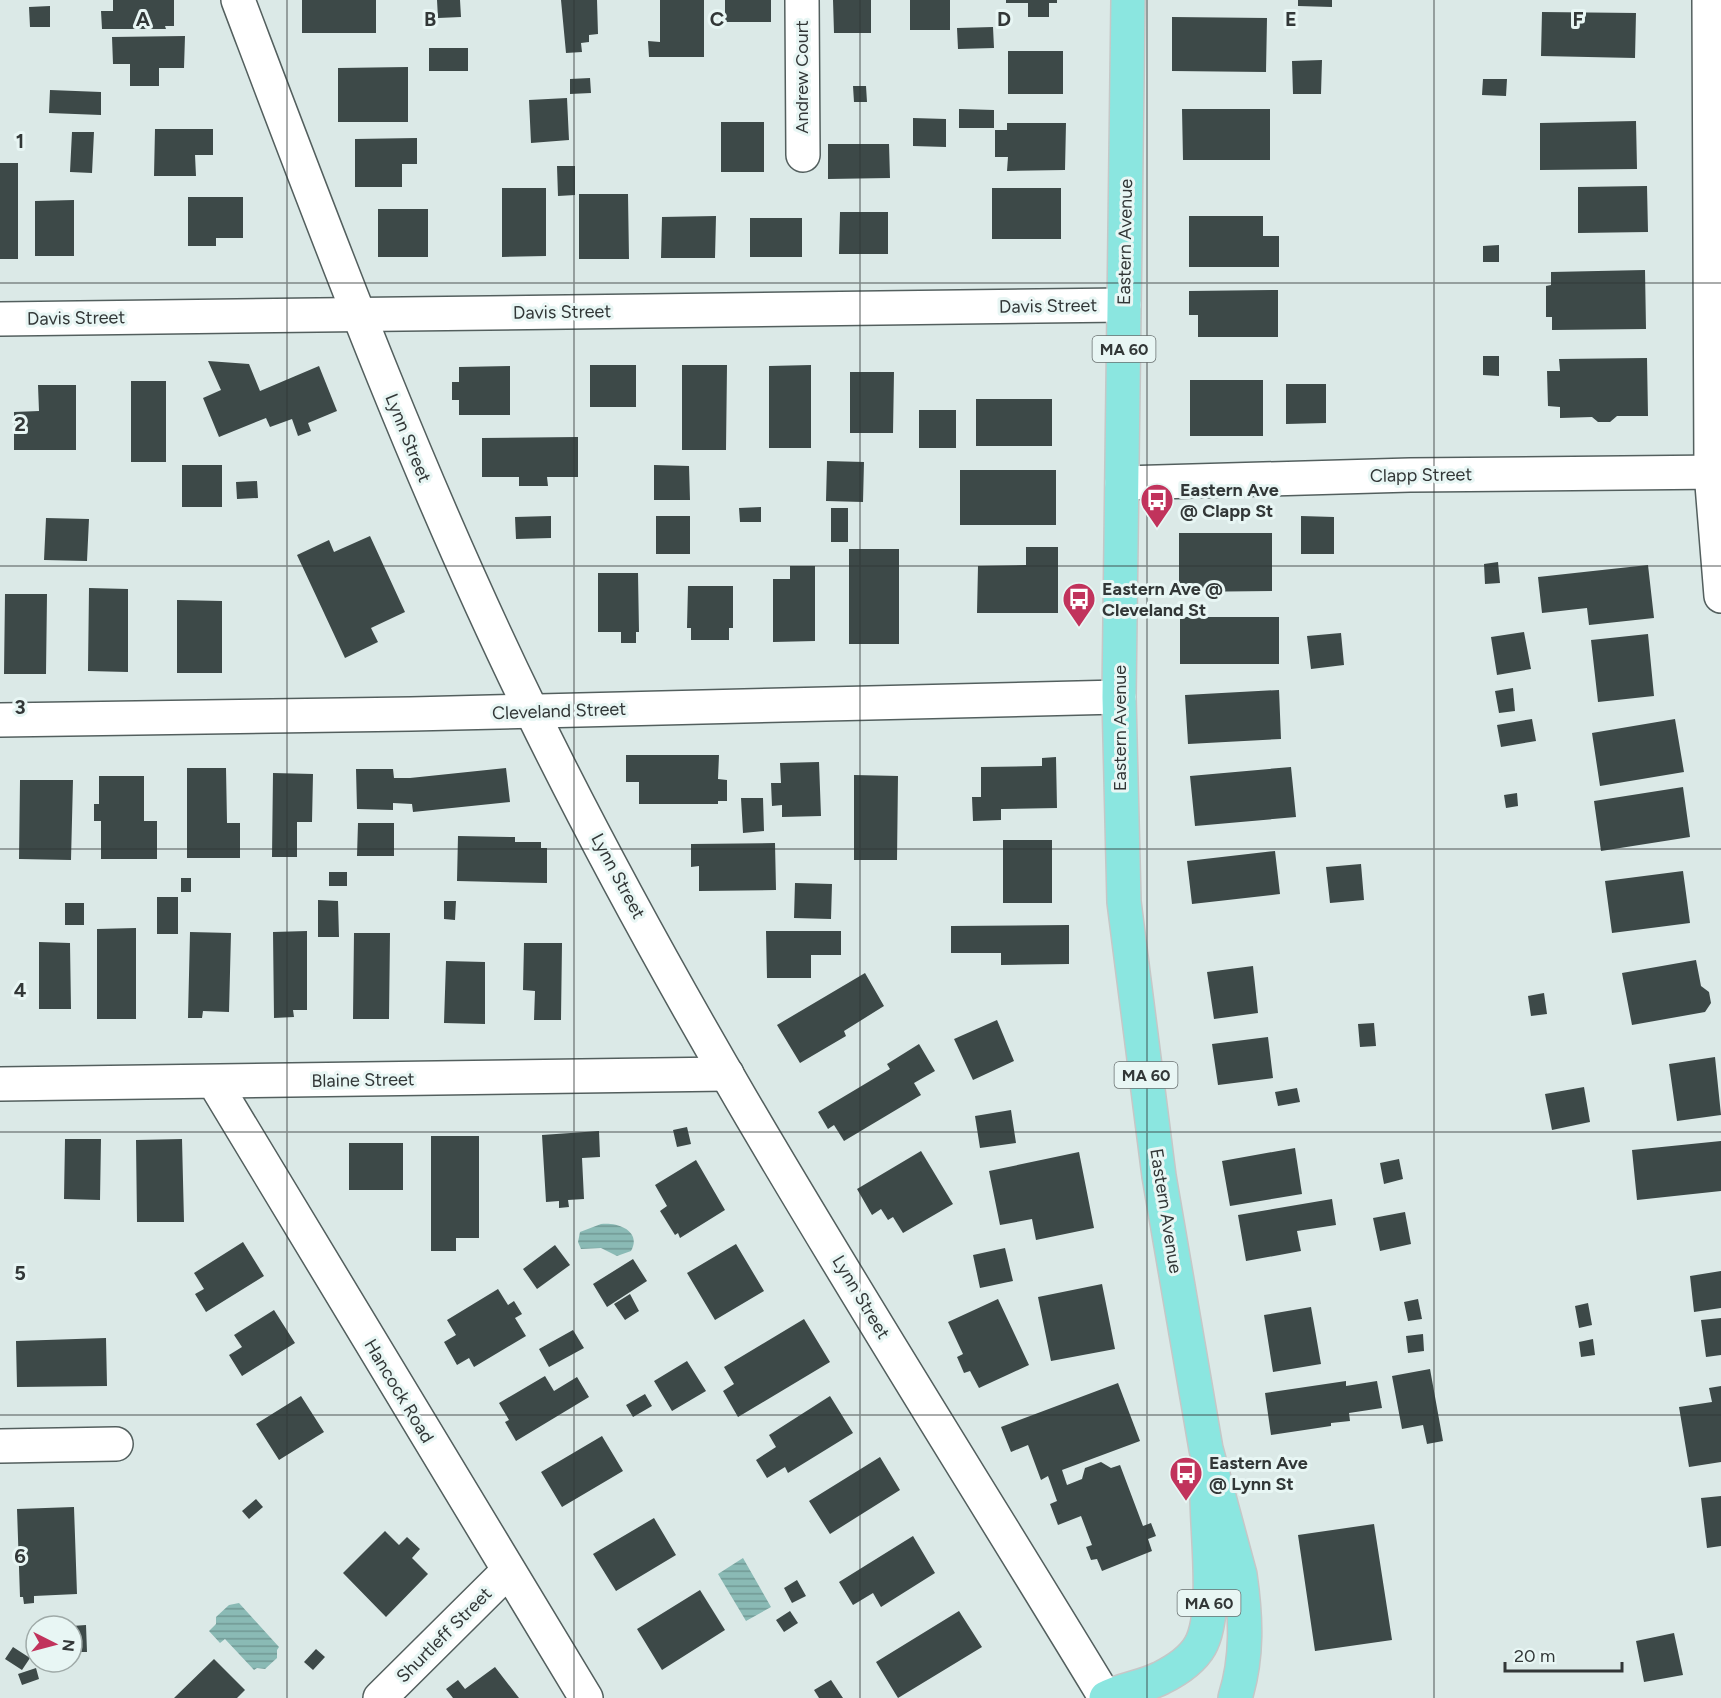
<svg xmlns="http://www.w3.org/2000/svg" width="1721" height="1698" viewBox="0 0 1721 1698" font-family="Figtree,sans-serif">
<defs>
<pattern id="water-rules" width="6" height="5" patternUnits="userSpaceOnUse" patternTransform="scale(1.5)"><rect width="6" height="5" fill="#8abab5"/><path d="M0 2.5h6" fill="none" stroke="#719894"/></pattern>
</defs>
<rect width="100%" height="100%" fill="#dbe9e7"/>
<path fill="url(#water-rules)" d="M601,1224C618,1222 642,1231 631,1251L617,1256L601,1248L581,1249L578,1242L580,1232Z
M743,1558L771,1607L746,1621L718,1574Z
M239,1603L279,1647L277,1650V1658L265,1669L257,1668L254,1670L225,1639L220,1643L209,1631L216,1624V1617L229,1605Z"/>
<path fill="#3d4948" d="M113,0H174V26H165L166,29H102L101,11H113Z
M302,0H376V33H302Z
M437,0H460L461,17L438,18Z
M561,0H597L598,34L589,35V42L581,43L582,52L566,53Z
M660,0H704V57H649L648,41L660,42Z
M725,0H771V22H725Z
M833,0H871V33H834Z
M910,0H950V30H910Z
M1006,0H1057V3H1049V17H1028V3H1006Z
M1298,0H1332V7L1298,6Z
M50,6V27H30L29,7Z
M1542,12L1636,13L1635,58L1541,56Z
M1172,17L1267,18L1266,72L1172,71Z
M993,27L994,48L958,49L957,28Z
M185,36L184,68H159V86H130V64H113L112,37Z
M429,48H468V71H429Z
M1008,51H1063V94H1008Z
M1322,60L1321,94H1293L1292,61Z
M408,67V122H338V68Z
M590,78L591,93L570,94V79Z
M1483,79H1507L1506,96L1482,95Z
M853,86H866L867,102H854Z
M50,90L101,92V115L49,113Z
M567,98L569,140L531,143L529,100Z
M959,109L994,110V128H959Z
M1182,109H1270V160H1183Z
M913,118L946,119V147L913,146Z
M1636,121L1637,169L1540,170V123Z
M721,122H764V172H721Z
M1007,123H1066L1065,170L1007,171L1008,157H995V130H1007Z
M155,129H213V155H195L196,176H154Z
M72,132H94L92,173L70,172Z
M417,138V164H402V187H355V139Z
M828,144H889L890,178L828,179Z
M0,163H18V259H0Z
M557,166H575V195L558,196Z
M1647,186L1648,232L1578,233V187Z
M502,188H546V256L502,257Z
M992,188H1061V239H992Z
M579,194H628L629,259H579Z
M188,197H243V238H216V246H188Z
M74,200V256H35V201Z
M378,209H428V257H378Z
M840,212H888V254H839Z
M716,216L715,258H661L662,217Z
M1189,216H1263V236H1279V267H1189Z
M750,218H802V257H750Z
M1499,245V262H1483V246Z
M1645,270L1646,329L1552,330V317H1546V286L1551,285V272Z
M1278,290V337H1198V315H1189V291Z
M1483,356H1499V376L1483,375Z
M1647,358L1648,416H1617L1610,422H1598L1592,417L1560,418V407L1548,406L1547,371H1560L1559,359Z
M208,361L249,364L260,391L319,366L337,411L308,423L311,431L298,436L292,419L270,427L266,418L219,437L203,398L221,390Z
M590,365H636V407H590Z
M682,365H727L726,450H682Z
M811,365V448H769V366Z
M510,366V415H459V400H452V382H459V367Z
M850,372H894L893,433H850Z
M1190,380H1263V436H1190Z
M131,381H166V462H131Z
M1286,384H1326V423L1286,424Z
M38,385H76V450H14V412L39,411Z
M976,399H1052V446H976Z
M919,410H956V448H919Z
M578,437V477H547L548,486H519V477H482V438Z
M827,461L864,462L863,502L826,501Z
M182,465H222V507H182Z
M654,465L689,466L690,500H654Z
M960,470H1056V525H960Z
M257,481L258,498L237,499L236,482Z
M761,507V522H740L739,508Z
M831,508H848V542H831Z
M551,516V538L516,539L515,517Z
M656,516H690V554H656Z
M1301,516L1334,517V554H1301Z
M46,518L89,519L87,561L44,560Z
M1179,533H1272V591L1179,592Z
M370,536L405,612L371,628L378,642L345,658L297,555L329,540L334,552Z
M1026,547H1058V613H977L978,566L1026,565Z
M849,549H899V644H849Z
M1498,562L1500,583L1485,584L1484,564Z
M1648,565L1654,618L1589,625L1587,608L1542,613L1538,577Z
M790,566H815V641L773,642V579H790Z
M598,573H638L639,632H636V643H621V632H598Z
M688,586H733V628H729V640H691V628H687Z
M89,588L128,589V672L88,671Z
M5,594H47L46,674H4Z
M177,600L222,601V673H177Z
M1180,617H1279V664H1180Z
M1524,632L1531,669L1497,675L1491,637Z
M1341,633L1344,665L1311,669L1307,636Z
M1648,634L1654,696L1598,702L1591,640Z
M1513,688L1515,711L1499,713L1495,691Z
M1279,690L1281,739L1188,744L1185,695Z
M1532,719L1536,741L1501,747L1497,725Z
M1675,719L1684,772L1600,786L1592,733Z
M626,755H719L718,779L727,780V801H718V804H639V782H626Z
M1056,757L1057,808L1001,809V820L973,821L972,797H981V767L1042,766V758Z
M819,762L821,816L782,817V805L772,806L771,783H781L780,763Z
M1291,767L1296,817L1195,826L1190,776Z
M187,768H226L227,823H240V858H187Z
M506,768L510,802L413,812L412,804L393,803V810L357,809L356,769H393L394,778H410Z
M273,773L313,774L312,822H297V857H272Z
M854,775L898,776L897,860H854Z
M99,776H144V821H157V859H101V821H94V804H99Z
M20,780H73L71,860L19,859Z
M1683,787L1690,837L1601,851L1594,801Z
M1517,793L1518,806L1506,808L1504,795Z
M741,798H763L764,831L743,833Z
M358,823H394V856H357Z
M458,836L515,837V842H541V848H547V883L457,881Z
M1003,840H1052V903H1003Z
M775,843L776,890L699,891V866L691,867V844Z
M1275,851L1280,894L1192,904L1187,861Z
M1361,864L1364,900L1330,903L1326,867Z
M1683,871L1690,923L1612,933L1605,881Z
M329,872H347V886H329Z
M181,878H191V892H181Z
M795,883L832,884L831,919L794,918Z
M157,897H178V934H157Z
M318,900L338,901L339,937H318Z
M444,901H456L455,920L444,919Z
M65,903H84V925H65Z
M1069,925V964L1001,965V953H951V926Z
M136,928V1019H97V929Z
M307,931V1010H293L294,1017L274,1018L273,932Z
M766,931H841V955H811V978H767Z
M190,932L231,933L229,1012L203,1011L202,1018H188Z
M354,933H390L389,1019H353Z
M39,942L70,943L71,1009H39Z
M524,943H562L561,1020H534L535,991L523,990Z
M1696,960L1701,986L1709,992L1711,1003L1705,1012L1632,1025L1622,973Z
M446,961L485,962V1024L444,1023Z
M1253,966L1258,1013L1214,1019L1207,972Z
M865,973L884,1006L844,1031L846,1036L800,1063L777,1025Z
M1544,993L1547,1014L1531,1016L1528,996Z
M997,1020L1014,1061L973,1080L954,1039Z
M1374,1023L1376,1046L1360,1047L1358,1024Z
M1268,1037L1273,1078L1218,1085L1212,1044Z
M919,1044L935,1071L914,1083L921,1095L844,1141L834,1125L828,1129L818,1112L890,1069L887,1064Z
M1715,1057L1721,1115L1677,1121L1669,1064Z
M1584,1087L1590,1122L1552,1130L1545,1094Z
M1297,1088L1300,1102L1278,1106L1275,1092Z
M1011,1110L1016,1143L980,1148L975,1116Z
M687,1127L691,1144L677,1147L673,1130Z
M599,1131L600,1157L582,1158L584,1199L568,1200L569,1207L559,1208V1201L546,1202L542,1135Z
M431,1136H479V1238H456V1251H431Z
M65,1139H101L100,1200L64,1199Z
M182,1139L184,1222H137L136,1140Z
M1721,1141V1191L1637,1200L1632,1150Z
M349,1143H403V1190H349Z
M1295,1148L1302,1194L1230,1206L1222,1161Z
M921,1151L953,1204L903,1233L893,1217L888,1220L881,1209L872,1215L857,1189Z
M1079,1152L1094,1228L1036,1240L1032,1219L1000,1225L989,1171Z
M1399,1159L1403,1179L1384,1184L1380,1163Z
M696,1160L725,1210L680,1238L678,1233L675,1235L660,1211L667,1206L655,1185Z
M1332,1199L1336,1225L1297,1231L1301,1251L1246,1261L1238,1215Z
M1405,1212L1411,1244L1380,1251L1373,1218Z
M243,1242L264,1276L206,1312L195,1294L204,1289L194,1273Z
M736,1244L764,1291L715,1320L687,1273Z
M555,1245L570,1265L537,1289L523,1269Z
M1005,1248L1013,1281L980,1288L973,1255Z
M633,1259L647,1281L607,1307L593,1284Z
M1721,1271V1308L1694,1312L1690,1276Z
M1102,1284L1115,1349L1051,1361L1038,1297Z
M498,1289L508,1305L514,1301L522,1314L515,1318L526,1336L474,1367L469,1358L457,1365L444,1342L456,1335L447,1320Z
M630,1294L639,1311L625,1320L614,1304Z
M998,1299L1029,1365L979,1388L970,1371L964,1373L957,1357L963,1354L948,1322Z
M1418,1299L1422,1319L1408,1321L1404,1302Z
M1588,1303L1592,1325L1579,1328L1575,1306Z
M1311,1307L1321,1364L1273,1372L1264,1315Z
M274,1310L295,1343L242,1376L229,1355L242,1347L234,1335Z
M1721,1318V1355L1706,1357L1701,1320Z
M804,1319L830,1362L738,1417L723,1391L734,1384L724,1367Z
M573,1330L584,1348L549,1367L539,1349Z
M1423,1334L1424,1351L1408,1353L1406,1336Z
M106,1338L107,1386L17,1387L16,1341Z
M1593,1339L1595,1355L1581,1357L1579,1342Z
M687,1361L706,1391L672,1411L654,1381Z
M1430,1369L1443,1441L1427,1444L1423,1425L1402,1429L1392,1376Z
M545,1376L554,1391L577,1377L589,1397L516,1441L505,1422L509,1420L499,1403Z
M1346,1381V1386L1377,1381L1382,1408L1349,1413L1350,1421L1331,1423V1426L1271,1435L1265,1393Z
M1118,1383L1140,1441L1062,1470L1067,1485L1082,1479L1085,1468L1101,1462L1111,1468L1120,1465L1143,1526L1151,1523L1156,1536L1148,1539L1152,1551L1102,1571L1097,1559L1091,1560L1086,1547L1092,1545L1081,1516L1058,1525L1050,1504L1057,1501L1048,1476L1041,1480L1028,1445L1011,1452L1001,1427Z
M1721,1386V1462L1689,1467L1679,1407L1712,1402L1709,1388Z
M645,1394L652,1406L633,1417L626,1405Z
M301,1396L324,1432L279,1460L256,1424Z
M830,1396L853,1433L788,1473L785,1467L767,1478L756,1460L776,1447L769,1435Z
M602,1436L623,1471L562,1507L541,1472Z
M880,1457L900,1490L830,1534L809,1501Z
M1721,1496V1546L1707,1548L1701,1498Z
M256,1499L263,1507L249,1519L242,1511Z
M74,1507L77,1594L34,1596V1603L24,1604L23,1597H20L17,1509Z
M654,1518L676,1555L616,1591L593,1554Z
M1374,1524L1392,1640L1315,1651L1298,1535Z
M385,1531L399,1545L407,1537L420,1549L412,1558L428,1574L386,1617L343,1573Z
M913,1536L935,1573L881,1607L873,1593L853,1605L839,1582Z
M797,1580L806,1596L792,1603L784,1588Z
M700,1590L725,1630L662,1670L637,1629Z
M790,1611L798,1623L784,1632L776,1620Z
M959,1611L982,1647L898,1698L876,1662Z
M86,1625L87,1652H72V1626Z
M1674,1633L1683,1675L1644,1682L1636,1641Z
M13,1647L30,1658L22,1670L5,1659Z
M316,1649L325,1657L313,1670L304,1662Z
M214,1659L245,1690L237,1698H174Z
M495,1667L519,1698H453L446,1689L458,1680L465,1689Z
M36,1668L39,1679L22,1685L18,1674Z
M831,1680L843,1698H819L814,1690Z"/>
<g fill="none" stroke-linecap="round" stroke-linejoin="round">
<g stroke="#535f5e" stroke-width="36">
<path id="street" d="M802,0L803,155
M0,319L1124,305
M1122,483L1410,475L1721,472
M0,720L411,714L1119,697
M214,1082L586,1698
M0,1084L727,1074
M0,1446L116,1444
M380,1698L508,1571"/>
</g>
<g stroke="#535f5e" stroke-width="36">
<path id="secondary" d="M238,0C329,240 418,479 531,710C698,1052 908,1372 1105,1697
M1709,0L1711,472L1721,596"/>
</g>
<g stroke="#c6c7c7" stroke-width="36">
<path id="primary" d="M1128,0L1119,697L1124,902L1159,1176L1206,1449L1240,1575C1246,1616 1248,1657 1235,1698
M1106,1698C1122,1689 1144,1687 1161,1678C1175,1671 1192,1660 1200,1646C1218,1615 1207,1534 1207,1496"/>
</g>
<use href="#street" stroke="#fff" stroke-width="33"/>
<use href="#secondary" stroke="#fff" stroke-width="33"/>
<use href="#primary" stroke="#8be6e0" stroke-width="33"/>
</g>
<path fill="none" stroke="#323737" stroke-width="1.5" stroke-opacity="0.55" d="M287,0V1698M574,0V1698M860,0V1698M1147,0V1698M1434,0V1698M0,283H1721M0,566H1721M0,849H1721M0,1132H1721M0,1415H1721"/>
<defs>
<g id="bus-pin" transform="scale(1.725)"><path d="M0 17L-7.5 6A9.5 9.5 0 1 1 7.5 6Z" fill="#c1335c" stroke="#e8f6f4"/><path d="M-5-6H5V4H4V6H2V4H-2V6H-4V4H-5ZM-3.5-4V0h7V-4ZM-3.5 1.2v1.5H-2V1.2ZM2 1.2v1.5H3.5V1.2Z" fill="#fff"/></g>
</defs>
<g fill-rule="evenodd">
<use href="#bus-pin" x="1157" y="500"/>
<use href="#bus-pin" x="1079" y="599"/>
<use href="#bus-pin" x="1186" y="1473"/>
</g>
<g text-anchor="middle" stroke-width="6" stroke-linejoin="round" paint-order="stroke">
<g fill="#e8f6f4" stroke="#697070" stroke-width="1.5">
<rect x="1092.5" y="336" width="63" height="26" rx="4.5"/>
<rect x="1114.5" y="1062" width="63" height="26" rx="4.5"/>
<rect x="1177.5" y="1590" width="63" height="26" rx="4.5"/>
</g>
<g font-size="16" font-weight="bold" fill="#323737">
<text x="1124" y="355">MA 60</text>
<text x="1146" y="1081">MA 60</text>
<text x="1209" y="1609">MA 60</text>
</g>
<g font-size="18" fill="#323737" stroke="#e8f6f4">
<text transform="translate(802 77) rotate(-90)" y="6">Andrew Court</text>
<text transform="translate(1125 242) rotate(-89)" y="6">Eastern Avenue</text>
<text transform="translate(1048 306) rotate(-1)" y="6">Davis Street</text>
<text transform="translate(562 312) rotate(-1)" y="6">Davis Street</text>
<text transform="translate(76 318) rotate(-1)" y="6">Davis Street</text>
<text transform="translate(408 438) rotate(68)" y="6">Lynn Street</text>
<text transform="translate(1421 475) rotate(-1)" y="6">Clapp Street</text>
<text transform="translate(559 711) rotate(-2)" y="6">Cleveland Street</text>
<text transform="translate(1120 728) rotate(-90)" y="6">Eastern Avenue</text>
<text transform="translate(618 876) rotate(62)" y="6">Lynn Street</text>
<text transform="translate(363 1080) rotate(-1)" y="6">Blaine Street</text>
<text transform="translate(1166 1211) rotate(81)" y="6">Eastern Avenue</text>
<text transform="translate(861 1297) rotate(59)" y="6">Lynn Street</text>
<text transform="translate(399 1391) rotate(59)" y="6">Hancock Road</text>
<text transform="translate(444 1635) rotate(-45)" y="6">Shurtleff Street</text>
</g>
<g font-size="18" font-weight="bold" fill="#323737" stroke="#e8f6f4" text-anchor="start">
<text x="1180" y="496">Eastern Ave<tspan x="1180" dy="21">@ Clapp St</tspan></text>
<text x="1102" y="595">Eastern Ave @<tspan x="1102" dy="21">Cleveland St</tspan></text>
<text x="1209" y="1469">Eastern Ave<tspan x="1209" dy="21">@ Lynn St</tspan></text>
</g>
</g>
<g font-size="20" text-anchor="middle" font-weight="bold" fill="#323737" stroke="#e8f6f4" stroke-width="6" stroke-linejoin="round" paint-order="stroke">
<text x="143" y="26">A</text>
<text x="430" y="26">B</text>
<text x="717" y="26">C</text>
<text x="1004" y="26">D</text>
<text x="1291" y="26">E</text>
<text x="1578" y="26">F</text>
<text x="20" y="148">1</text>
<text x="20" y="431">2</text>
<text x="20" y="714">3</text>
<text x="20" y="997">4</text>
<text x="20" y="1280">5</text>
<text x="20" y="1563">6</text>
</g>
<g transform="translate(54 1644) rotate(96)"><circle r="28" fill="#e8f6f4" stroke="#9faaa8" stroke-width="1.5"/>
<path d="M0-4.5L10 22L0 15L-10 22Z" fill="#c1335c"/>
<text y="-9" font-size="16" font-weight="bold" text-anchor="middle" fill="#323737">N</text>
</g>
<path d="M1505 1662v9h117v-9" fill="none" stroke="#323737" stroke-width="3"/>
<text x="1514" y="1662" font-size="18" fill="#323737" stroke="#e8f6f4" stroke-width="4.5" paint-order="stroke">20 m</text>
</svg>
